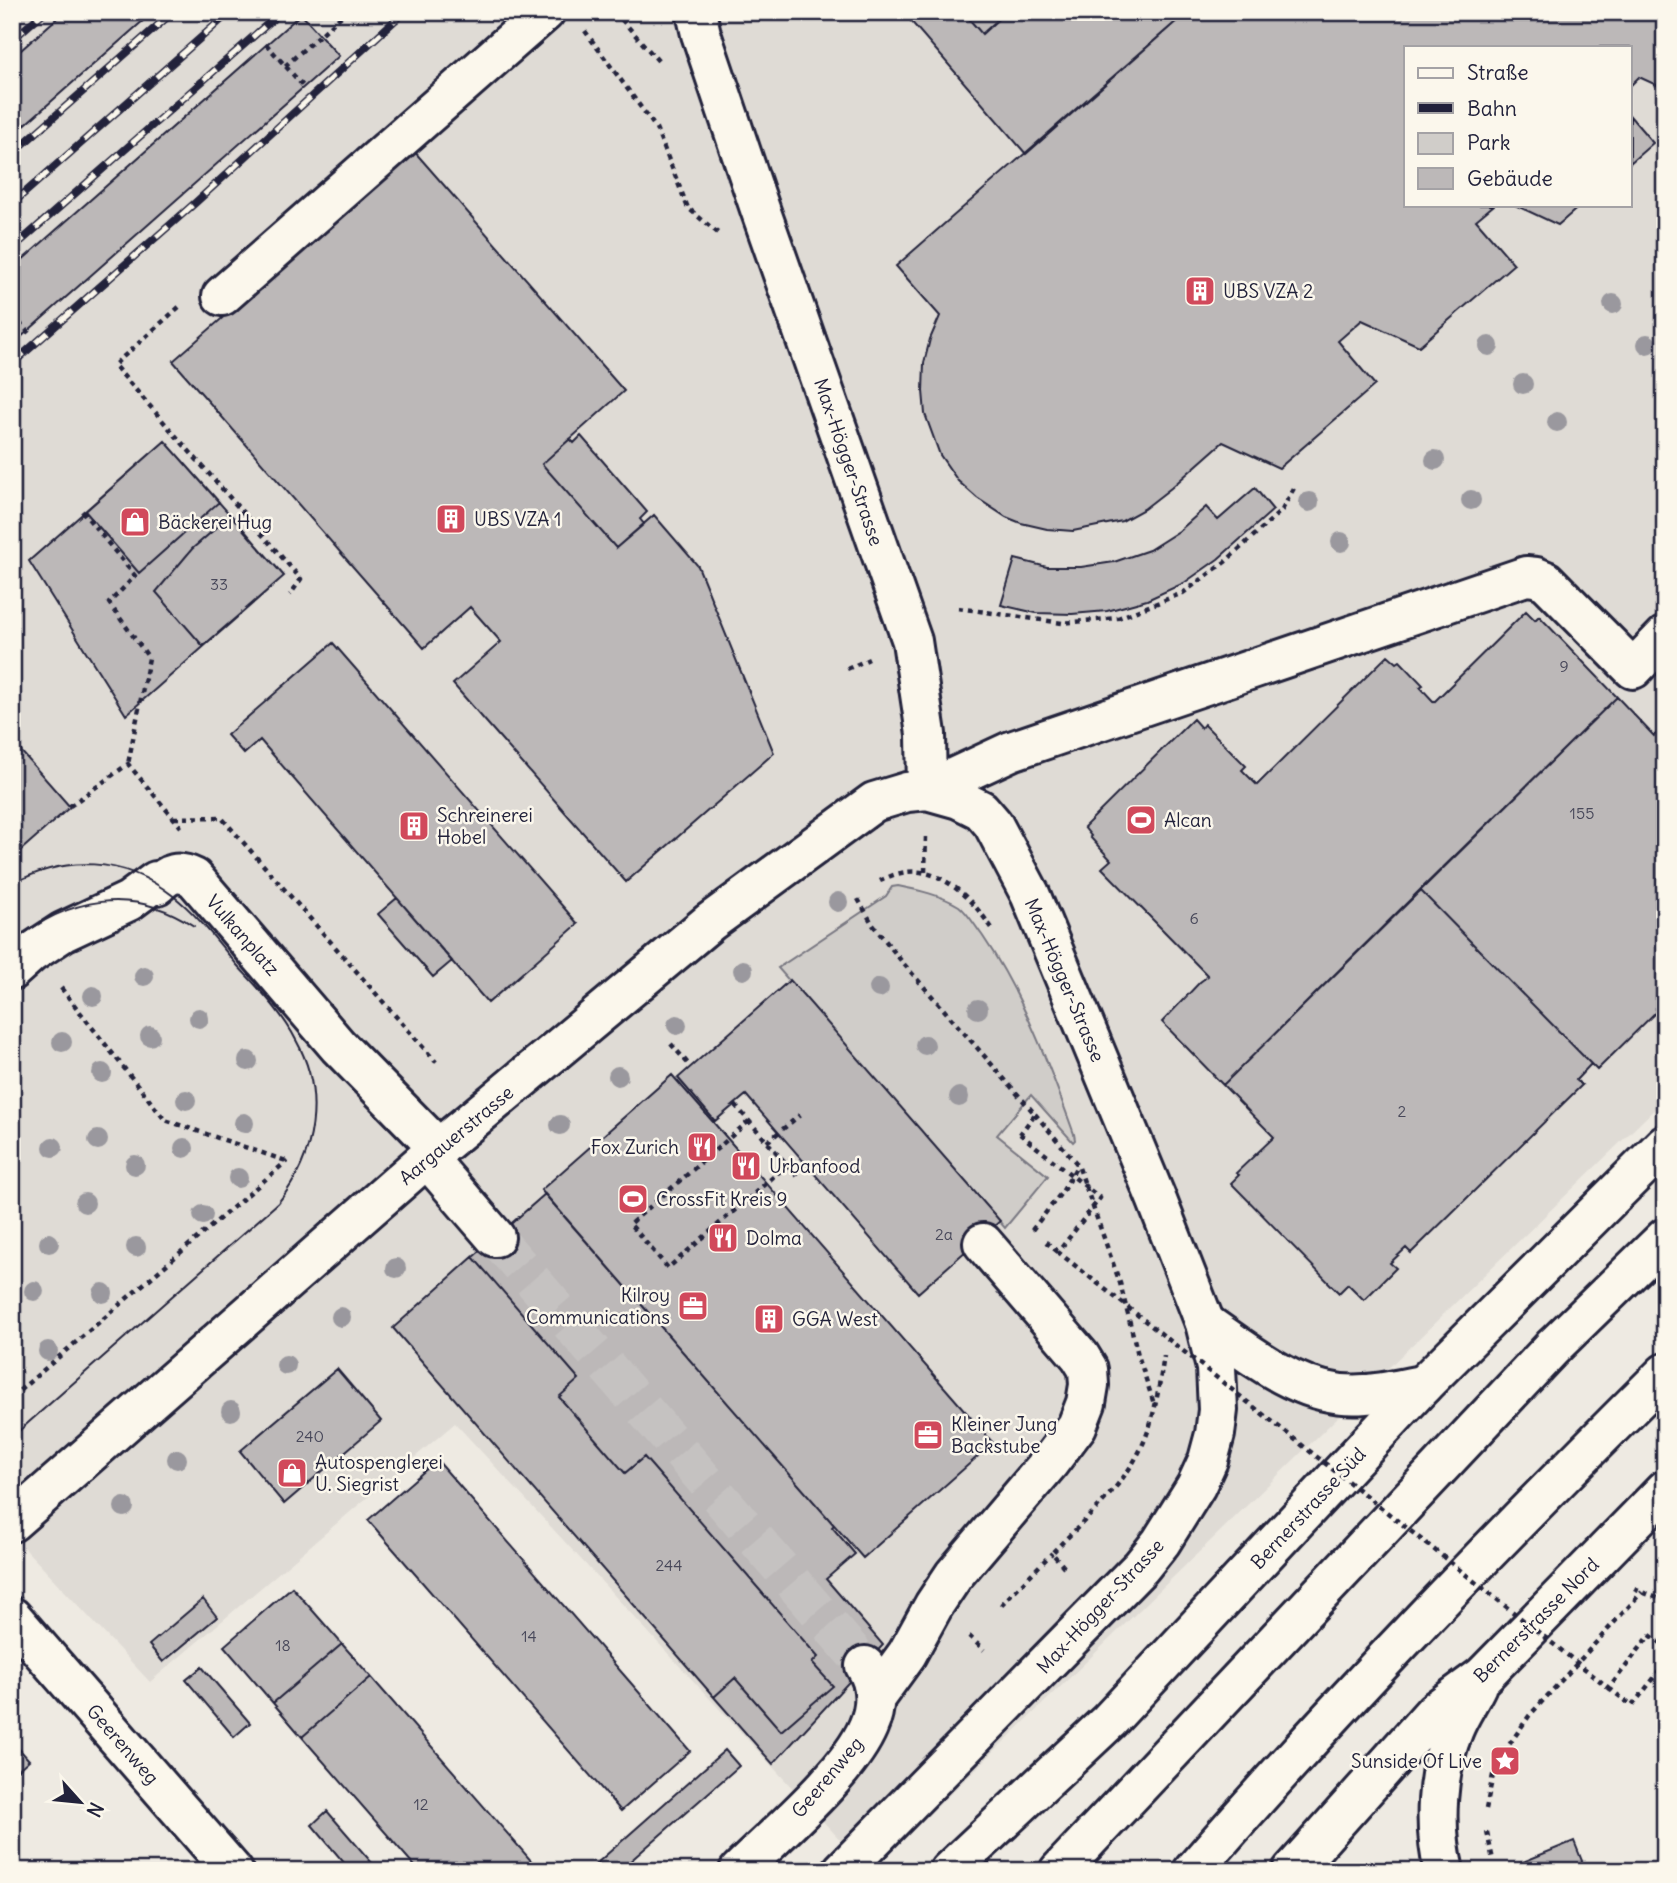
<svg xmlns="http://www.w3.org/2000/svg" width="1677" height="1883" viewBox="0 0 1677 1883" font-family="Delius,sans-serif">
<rect width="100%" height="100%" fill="#eeeae2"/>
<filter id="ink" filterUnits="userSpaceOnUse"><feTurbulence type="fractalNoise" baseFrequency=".0143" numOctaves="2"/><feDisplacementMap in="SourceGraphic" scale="14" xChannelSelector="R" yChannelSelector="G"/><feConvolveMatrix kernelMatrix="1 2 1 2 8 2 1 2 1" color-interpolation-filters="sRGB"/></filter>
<g filter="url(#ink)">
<path fill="#dfdbd5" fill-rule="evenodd" d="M12,12H1665V1099L871,1871H869L455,1423L150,1682L12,1535ZM1406,47H1630V205H1406Z"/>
<path fill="#d0cdc9" stroke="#797882" stroke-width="2" d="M898,886C918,890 941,895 959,906C968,913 975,926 982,935C1023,995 1050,1067 1074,1134L1075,1140L1073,1142L1031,1095L997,1135L1048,1176L1005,1228L778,968L886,896L892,887Z"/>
<path fill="#bcb8b8" stroke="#22223b" stroke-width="2" d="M64,12H153L12,136V58Z
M903,12H963L982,34L1006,12H1187L1026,154Z
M963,12H1006L982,34Z
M1187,12H1665V89L1639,77L1630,86V47H1406V205H1494L1476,220L1514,264L1419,346L1362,320L1338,341L1375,385L1279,468L1223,442L1171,488L1144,509L1122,521L1073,531L1047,529L1021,523L1006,517L977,498L958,481L940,455L925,414L923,391L924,363L930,339L940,316L896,266Z
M301,14L339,56L12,345V269Z
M1630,116L1653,143L1630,163Z
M414,151L624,391L542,464L616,548L654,515L698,566L774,753L626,882L453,684L501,642L470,607L424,648L173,361Z
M1515,205H1581L1558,225Z
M581,436L647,512L640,519L644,524L616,548L542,464L570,439L574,443Z
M165,441L284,576L126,715L29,561Z
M165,441L219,502L139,573L85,511Z
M1255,488L1273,510L1218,559L1184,583L1147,600L1107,611L1072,614L1036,613L1001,605L1015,559L1047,567H1081L1114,562L1149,550L1179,531L1206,507L1218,520Z
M231,515L284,576L203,646L156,592L192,549Z
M1526,611L1535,620L1539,616L1617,697L1223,1085L1162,1022L1200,982L1208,976L1102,868L1111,860L1090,837L1091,836L1084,827L1193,719L1201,728L1204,724L1246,766L1242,770L1257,785L1388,655L1397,663L1400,661L1423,685L1420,687L1434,702Z
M333,643L578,924L488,1003L260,740L244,754L227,735Z
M1617,697L1654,736L1665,725V1003L1597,1070L1420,890Z
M12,741L70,807L12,858Z
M1420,890L1591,1064L1576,1080L1582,1085L1411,1253L1406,1248L1390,1263L1396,1268L1364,1300L1348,1284L1339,1293L1231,1183L1239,1175L1236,1173L1274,1137L1223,1085Z
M397,898L452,961L433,977L378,914Z
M790,980L1000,1221L918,1293L746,1095L715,1121L678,1078Z
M672,1075L993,1443L863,1558L541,1190Z
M545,1194L834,1525L832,1527L855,1554L826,1579L883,1645L773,1764L714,1697L735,1678L781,1731L833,1686L812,1663L818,1657L644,1457L625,1473L559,1397L579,1379L473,1257Z
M473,1257L579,1379L559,1397L625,1473L644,1457L818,1657L812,1663L833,1686L781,1731L735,1678L714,1697L393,1328Z
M337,1369L381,1421L284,1504L240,1451Z
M437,1460L690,1751L621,1811L368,1520Z
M292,1587L342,1644L273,1703L224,1646Z
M203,1599L217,1617L163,1662L149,1645Z
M342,1644L371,1677L302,1737L273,1703Z
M202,1667L250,1723L234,1737L186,1680Z
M371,1677L540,1871H419L302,1737Z
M12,1741L29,1760L12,1775Z
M725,1750L739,1766L619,1871H588Z
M327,1811L379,1871H351L312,1825Z
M1574,1841L1586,1871H1513L1511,1867Z"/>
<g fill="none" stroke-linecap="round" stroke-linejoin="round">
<path stroke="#c5c2c1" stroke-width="38" stroke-dasharray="38 19" stroke-linecap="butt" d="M495,1237L865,1666"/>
<g stroke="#22223b" stroke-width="44">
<path id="minor" d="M696,12L701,34L760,209L912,641L926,734L927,790L1011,751L1526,576L1536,577L1546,581L1633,669L1665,636
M222,296L545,12
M12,970L31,953L63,932L129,901L156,881L157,885C169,873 178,870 194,878L338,1046L439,1149
M427,1158L495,1237
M1205,1323C1252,1355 1303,1400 1365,1394C1384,1393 1404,1388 1423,1385
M12,1617L233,1871
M875,1698L907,1654L934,1605L954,1575L1049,1463L1077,1426L1086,1403L1089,1385L1088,1369L1080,1356L983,1243
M739,1871C776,1834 848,1774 868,1727C877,1707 877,1684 865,1666"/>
</g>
<g stroke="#22223b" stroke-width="44">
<path id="major" d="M12,1522L427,1158L710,922L874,802L907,792L927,790L959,799L981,810L993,824L1030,894L1156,1198L1205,1323L1216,1368L1218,1410L1215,1434L1208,1460L1196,1486L1161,1542L1141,1567L842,1871
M949,1871L1109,1721L1423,1385L1665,1144
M1059,1871L1553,1347
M1292,1871L1435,1711L1483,1676L1665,1490
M1444,1871C1433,1826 1436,1772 1454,1729C1460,1714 1470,1700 1477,1685"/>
</g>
<g stroke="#22223b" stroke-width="44">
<path id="highway" d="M1553,1347L1665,1238
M1193,1871C1343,1698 1503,1534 1665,1373"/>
</g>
<path stroke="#22223b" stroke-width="4.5" stroke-dasharray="5 5" stroke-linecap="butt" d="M615,12L661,64
M585,31L656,128L688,208L719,234
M266,44L304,87
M285,66L346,12
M179,307L114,365L301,579L290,595
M12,315L29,333
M82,511L135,576L109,603L149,658L128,764
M958,608L1062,623L1118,618L1183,593L1225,562L1282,510L1294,488
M847,669L869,659
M70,806L128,764L181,827
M174,818L221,817L436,1062
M925,872L926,836
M880,881C886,878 894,874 901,873C940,864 972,900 992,928
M858,899L873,925L903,963L1035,1114L1020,1134
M61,988L165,1120L286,1161
M671,1044L691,1067
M735,1105L797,1176
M1035,1114L1078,1165L1120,1283L1138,1355L1154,1404
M749,1121L630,1224L668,1268L787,1165
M767,1142L800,1115
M1032,1230L1062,1192L1077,1166
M1046,1242L1058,1252
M12,1397L287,1161
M1064,1567L1052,1553C1083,1521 1123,1488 1142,1446C1155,1418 1159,1386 1164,1356
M1634,1589L1665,1601
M1001,1605L1052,1553
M1650,1635L1665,1646
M969,1636L984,1650
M1609,1688L1632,1706L1665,1664
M1486,1809L1493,1775L1502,1755L1529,1716L1642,1592
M1487,1832L1493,1860"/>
<use href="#minor" stroke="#fbf7ec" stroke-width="38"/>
<use href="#major" stroke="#fbf7ec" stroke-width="38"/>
<use href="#highway" stroke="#fbf7ec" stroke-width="38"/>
<path stroke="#22223b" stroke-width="2" d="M12,884C65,855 123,857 172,895C197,914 217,941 237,965C258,988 282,1012 296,1040C326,1094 316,1156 278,1203L12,1437
M12,943C68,897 132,885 194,926"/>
<g stroke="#22223b" stroke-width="8">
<path id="rail" d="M12,40L44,12
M12,154L173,12
M12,204L230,12
M12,249L281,12
M12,364L195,203L404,12"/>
</g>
<use href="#rail" stroke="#fbf7ec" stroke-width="5" stroke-dasharray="16" stroke-linecap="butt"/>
<path stroke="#22223b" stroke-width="4.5" stroke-dasharray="5 5" stroke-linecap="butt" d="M1020,1134L1100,1198L1058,1252L1609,1688L1650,1635"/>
</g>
<g fill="#9a989e">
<circle cx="1613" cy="304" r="10"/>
<circle cx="1647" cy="344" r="10"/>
<circle cx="1489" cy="346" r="10"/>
<circle cx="1523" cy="384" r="10"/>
<circle cx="1557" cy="422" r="10"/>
<circle cx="1435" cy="460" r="10"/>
<circle cx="1471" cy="500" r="10"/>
<circle cx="1309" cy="502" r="10"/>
<circle cx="1341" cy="542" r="10"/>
<circle cx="838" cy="902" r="10"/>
<circle cx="743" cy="970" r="10"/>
<circle cx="144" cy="976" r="10"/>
<circle cx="879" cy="988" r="10"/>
<circle cx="93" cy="996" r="10"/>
<circle cx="978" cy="1009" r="10"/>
<circle cx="199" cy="1018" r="10"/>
<circle cx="677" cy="1025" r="10"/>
<circle cx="150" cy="1036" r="10"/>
<circle cx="62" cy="1042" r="10"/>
<circle cx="925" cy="1045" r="10"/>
<circle cx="248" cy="1061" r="10"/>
<circle cx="102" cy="1073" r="10"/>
<circle cx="618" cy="1076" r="10"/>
<circle cx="959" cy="1097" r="10"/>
<circle cx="186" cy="1100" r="10"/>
<circle cx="244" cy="1123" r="10"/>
<circle cx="560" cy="1125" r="10"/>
<circle cx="98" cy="1140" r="10"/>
<circle cx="53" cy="1147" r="10"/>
<circle cx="184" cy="1148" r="10"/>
<circle cx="135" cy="1165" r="10"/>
<circle cx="238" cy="1178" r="10"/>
<circle cx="85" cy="1203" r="10"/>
<circle cx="203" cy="1215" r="10"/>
<circle cx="49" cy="1243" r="10"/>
<circle cx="136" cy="1247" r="10"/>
<circle cx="396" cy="1268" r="10"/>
<circle cx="34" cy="1291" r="10"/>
<circle cx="103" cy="1293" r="10"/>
<circle cx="341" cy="1317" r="10"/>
<circle cx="48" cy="1351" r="10"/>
<circle cx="286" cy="1365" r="10"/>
<circle cx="231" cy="1411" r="10"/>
<circle cx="177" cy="1459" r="10"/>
<circle cx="124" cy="1507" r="10"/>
</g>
</g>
<defs>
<g id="building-square" transform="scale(1.575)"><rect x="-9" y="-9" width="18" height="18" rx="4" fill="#d1495b" stroke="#fbf7ec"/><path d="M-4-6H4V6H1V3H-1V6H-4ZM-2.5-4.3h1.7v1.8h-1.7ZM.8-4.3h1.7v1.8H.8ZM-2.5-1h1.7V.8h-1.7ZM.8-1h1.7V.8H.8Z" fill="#fff"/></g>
<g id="shop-square" transform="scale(1.575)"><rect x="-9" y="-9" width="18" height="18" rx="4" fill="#d1495b" stroke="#fbf7ec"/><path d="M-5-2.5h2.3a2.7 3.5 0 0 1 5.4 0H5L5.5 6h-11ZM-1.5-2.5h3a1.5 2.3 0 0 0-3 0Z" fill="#fff"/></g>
<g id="stadium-square" transform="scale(1.575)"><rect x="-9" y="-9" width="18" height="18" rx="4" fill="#d1495b" stroke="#fbf7ec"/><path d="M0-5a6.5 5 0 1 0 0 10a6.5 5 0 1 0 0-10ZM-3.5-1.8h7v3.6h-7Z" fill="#fff"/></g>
<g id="restaurant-square" transform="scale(1.575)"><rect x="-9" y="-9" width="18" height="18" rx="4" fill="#d1495b" stroke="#fbf7ec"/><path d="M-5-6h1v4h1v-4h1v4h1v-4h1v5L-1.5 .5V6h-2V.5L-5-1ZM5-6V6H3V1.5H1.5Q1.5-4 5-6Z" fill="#fff"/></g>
<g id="office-square" transform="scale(1.575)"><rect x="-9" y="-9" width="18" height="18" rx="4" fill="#d1495b" stroke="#fbf7ec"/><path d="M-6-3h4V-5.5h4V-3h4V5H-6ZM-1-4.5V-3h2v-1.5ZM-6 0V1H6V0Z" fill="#fff"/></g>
<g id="sight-square" transform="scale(1.575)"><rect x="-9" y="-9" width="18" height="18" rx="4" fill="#d1495b" stroke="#fbf7ec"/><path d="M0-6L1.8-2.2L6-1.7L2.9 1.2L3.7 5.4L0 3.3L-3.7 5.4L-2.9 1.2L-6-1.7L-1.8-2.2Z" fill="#fff"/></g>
</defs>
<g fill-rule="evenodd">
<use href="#building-square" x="1200" y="291"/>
<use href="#building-square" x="451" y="519"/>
<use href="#shop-square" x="135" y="522"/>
<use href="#stadium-square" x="1141" y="820"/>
<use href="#building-square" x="414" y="826"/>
<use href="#restaurant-square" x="702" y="1147"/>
<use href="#restaurant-square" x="746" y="1166"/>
<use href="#stadium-square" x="633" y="1199"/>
<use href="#restaurant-square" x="723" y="1238"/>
<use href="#office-square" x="693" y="1306"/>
<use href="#building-square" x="769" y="1319"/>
<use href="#office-square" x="928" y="1435"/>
<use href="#shop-square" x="292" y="1473"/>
<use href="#sight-square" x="1505" y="1761"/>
</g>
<g text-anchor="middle" stroke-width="5" stroke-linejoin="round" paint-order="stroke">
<g font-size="16" fill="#48485a">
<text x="219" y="590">33</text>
<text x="1564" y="672">9</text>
<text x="1582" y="819">155</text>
<text x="1194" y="924">6</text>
<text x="1402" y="1117">2</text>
<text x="944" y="1240">2a</text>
<text x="310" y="1442">240</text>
<text x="669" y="1571">244</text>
<text x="529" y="1642">14</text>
<text x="283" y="1651">18</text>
<text x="421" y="1810">12</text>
</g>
<g font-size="19" fill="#22223b" stroke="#fbf7ec" text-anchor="start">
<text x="1223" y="298">UBS VZA 2</text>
<text x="474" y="526">UBS VZA 1</text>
<text x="158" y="529">Bäckerei Hug</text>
<text x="437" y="822">Schreinerei<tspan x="437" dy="22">Hobel</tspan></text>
<text x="1164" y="827">Alcan</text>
<text x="679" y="1154" text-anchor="end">Fox Zurich</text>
<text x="769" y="1173">Urbanfood</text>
<text x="656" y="1206">CrossFit Kreis 9</text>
<text x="746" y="1245">Dolma</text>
<text x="670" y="1302" text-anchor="end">Kilroy<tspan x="670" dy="22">Communications</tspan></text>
<text x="792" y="1326">GGA West</text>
<text x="951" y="1431">Kleiner Jung<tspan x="951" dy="22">Backstube</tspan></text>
<text x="315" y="1469">Autospenglerei<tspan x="315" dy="22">U. Siegrist</tspan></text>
<text x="1482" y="1768" text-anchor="end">Sunside Of Live</text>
</g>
<g font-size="19" fill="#22223b" stroke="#fbf7ec">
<text transform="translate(849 462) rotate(71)" y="7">Max-Högger-Strasse</text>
<text transform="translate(243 935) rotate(49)" y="7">Vulkanplatz</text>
<text transform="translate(1065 980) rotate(67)" y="7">Max-Högger-Strasse</text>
<text transform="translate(456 1135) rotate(-40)" y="7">Aargauerstrasse</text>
<text transform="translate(1308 1508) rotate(-47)" y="7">Bernerstrasse Süd</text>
<text transform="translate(1100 1606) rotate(-47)" y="7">Max-Högger-Strasse</text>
<text transform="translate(1536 1620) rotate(-45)" y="7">Bernerstrasse Nord</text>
<text transform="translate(123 1744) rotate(49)" y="7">Geerenweg</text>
<text transform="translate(827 1777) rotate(-50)" y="7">Geerenweg</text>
</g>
</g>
<rect width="1677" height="1883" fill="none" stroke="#fbf7ec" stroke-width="42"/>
<rect x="21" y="21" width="1635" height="1841" fill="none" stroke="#22223b" stroke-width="2.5" filter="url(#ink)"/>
<rect x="1404" y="46" width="228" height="161" fill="#fbf7ec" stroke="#a4a2a5" stroke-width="2"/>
<rect x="1418" y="68" width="35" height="10" fill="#fbf7ec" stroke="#a4a2a5" stroke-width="2"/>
<text x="1467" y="80" font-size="21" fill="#22223b">Straße</text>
<rect x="1418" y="103" width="35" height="10" fill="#22223b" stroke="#a4a2a5" stroke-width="2"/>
<text x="1467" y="116" font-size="21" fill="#22223b">Bahn</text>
<rect x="1418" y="133" width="35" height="21" fill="#d0cdc9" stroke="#a4a2a5" stroke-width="2"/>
<text x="1467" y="150" font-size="21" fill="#22223b">Park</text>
<rect x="1418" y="168" width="35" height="21" fill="#bcb8b8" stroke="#a4a2a5" stroke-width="2"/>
<text x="1467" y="186" font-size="21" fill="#22223b">Gebäude</text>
<g transform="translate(80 1802) rotate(117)" stroke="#fbf7ec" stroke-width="5" paint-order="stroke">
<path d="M0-5L12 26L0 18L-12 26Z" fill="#22223b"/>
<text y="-10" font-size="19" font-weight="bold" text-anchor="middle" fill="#22223b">N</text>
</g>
</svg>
